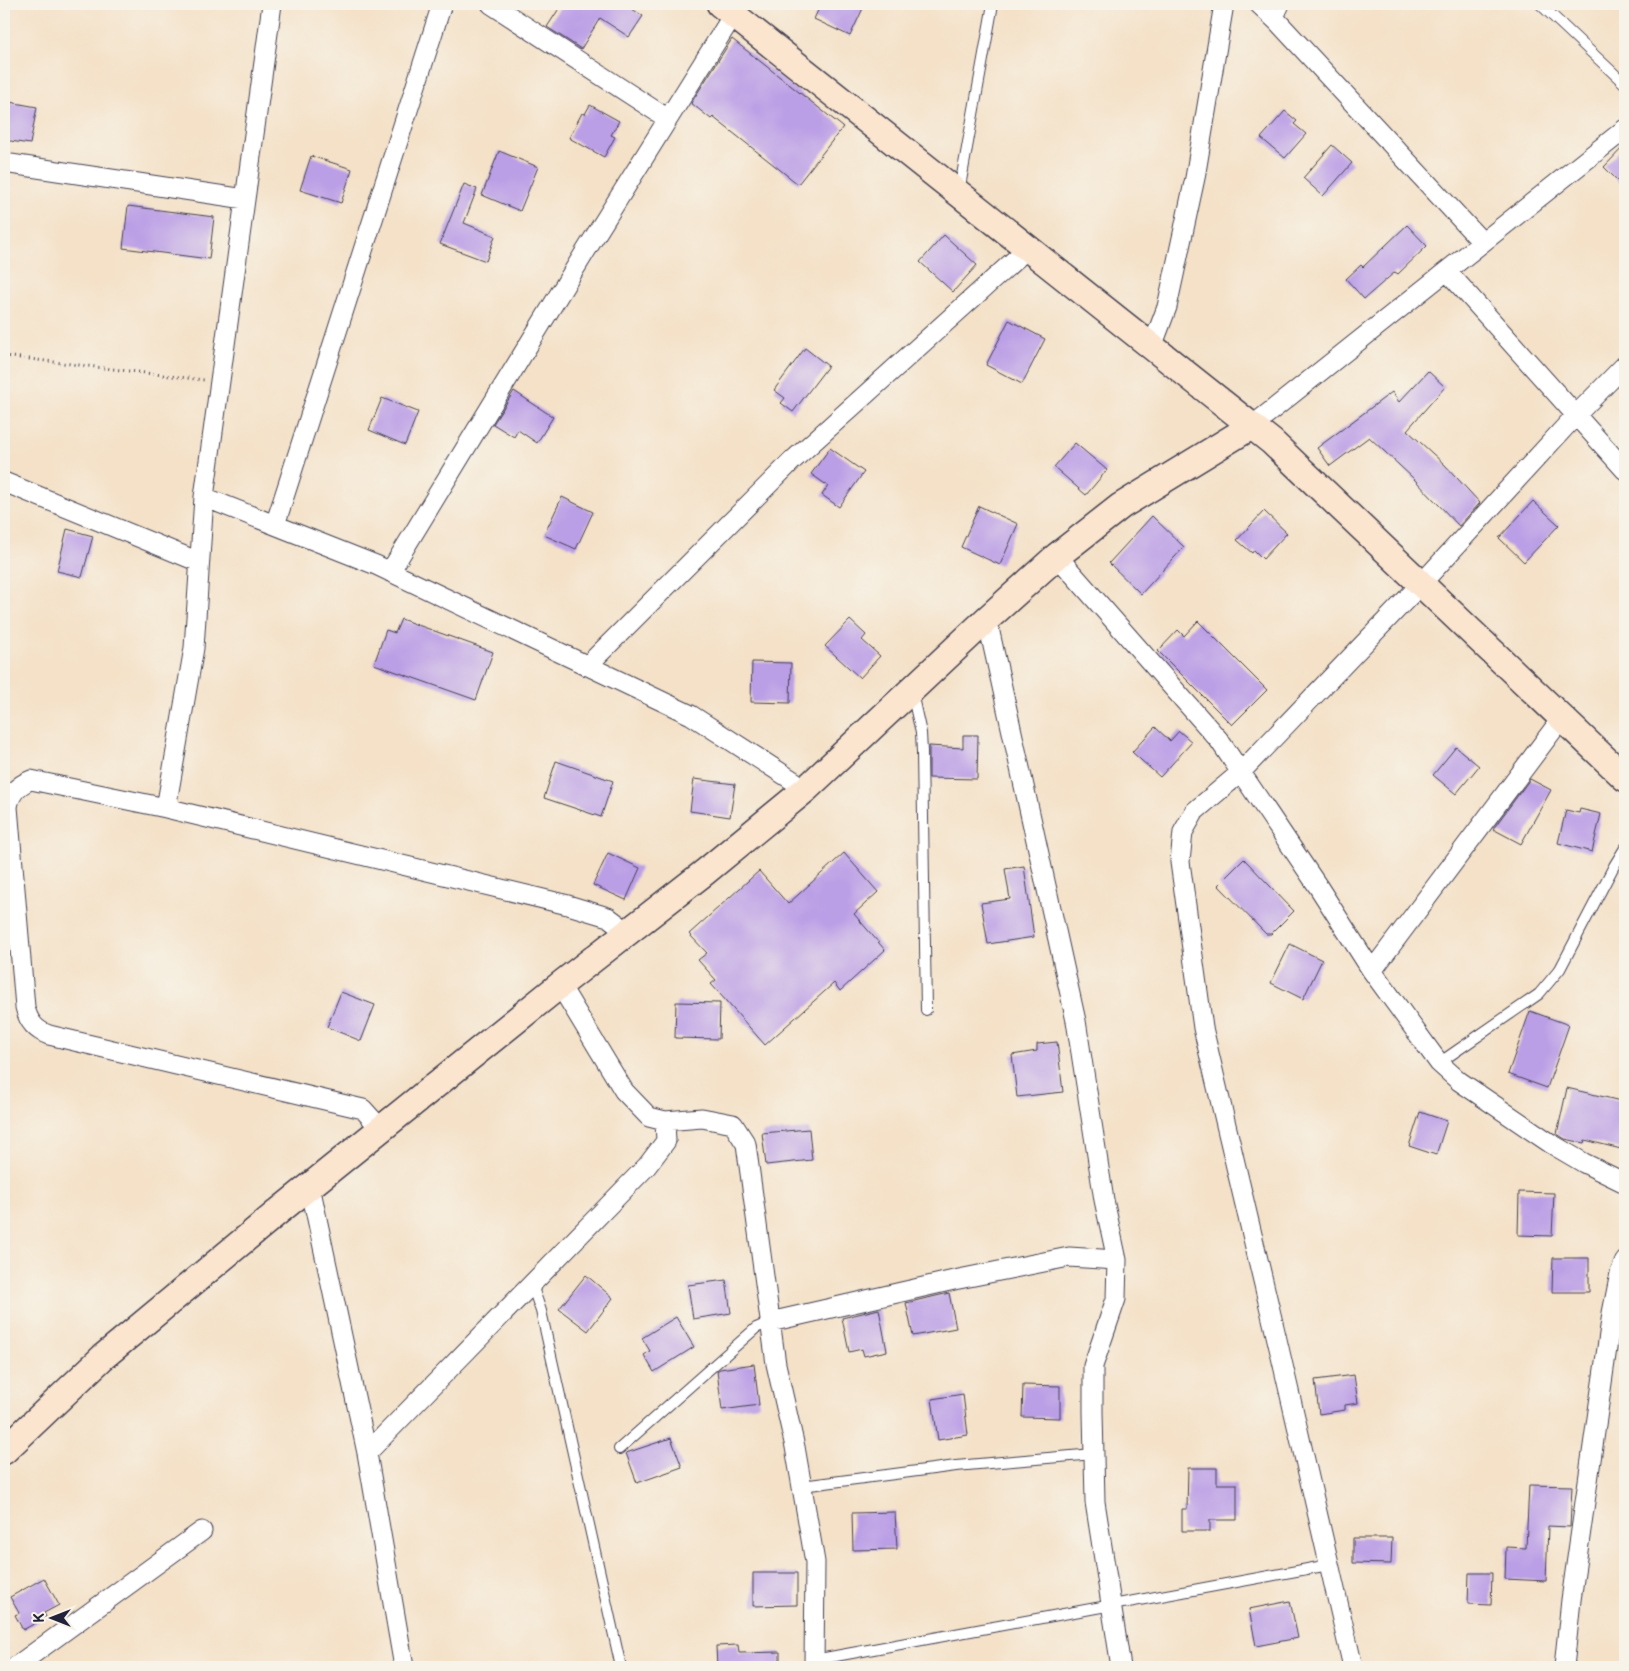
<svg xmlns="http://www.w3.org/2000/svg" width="1629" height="1671" viewBox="0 0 1629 1671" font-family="'Balsamiq Sans',sans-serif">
<rect width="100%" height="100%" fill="#f7f3e8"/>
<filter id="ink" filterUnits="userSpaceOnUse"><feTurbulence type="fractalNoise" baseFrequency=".02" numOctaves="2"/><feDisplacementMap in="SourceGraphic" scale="10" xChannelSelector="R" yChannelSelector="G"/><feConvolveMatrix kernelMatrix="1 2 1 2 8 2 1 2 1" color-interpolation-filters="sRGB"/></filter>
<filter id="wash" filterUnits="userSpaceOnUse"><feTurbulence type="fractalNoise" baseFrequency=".0096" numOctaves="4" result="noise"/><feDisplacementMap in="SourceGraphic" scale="20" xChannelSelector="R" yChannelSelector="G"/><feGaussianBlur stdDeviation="1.12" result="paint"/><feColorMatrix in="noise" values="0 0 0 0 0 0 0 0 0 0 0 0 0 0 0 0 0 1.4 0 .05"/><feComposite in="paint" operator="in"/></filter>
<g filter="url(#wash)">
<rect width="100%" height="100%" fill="#f4e1c8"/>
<g id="blocks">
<path fill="#bb9fe6" d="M562,4H624L643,16L629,37L600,18L581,49L547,27Z
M821,4H865L850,36L814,19Z
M732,39L843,127L798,184L713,117L711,119L691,103Z
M4,101L37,107L30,144L4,140Z
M590,105L619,121L611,135L615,137L604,157L569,138L582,113L585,114Z
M1285,111L1297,121L1294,124L1306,134L1285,158L1261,138Z
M1332,145L1352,163L1323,196L1303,178Z
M1625,145V188L1604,167Z
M499,151L538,167L520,211L482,195Z
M311,156L352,169L341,203L300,190Z
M464,184L477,189L464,223L495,236L486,261L440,244Z
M128,206L214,217L209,259L123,248Z
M1407,225L1427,246L1398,274L1395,272L1364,299L1346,279L1361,265L1363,267Z
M944,235L977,265L953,292L920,262Z
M1009,320L1045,339L1022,384L986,365Z
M805,348L828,366L793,412L781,403L785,398L774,390Z
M1428,371L1445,387L1407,430L1445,465L1480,503L1459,526L1414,479L1369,437L1330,466L1317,448L1392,392L1399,402Z
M514,391L553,417L537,443L518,430L514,437L493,424Z
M382,398L418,412L405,445L369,430Z
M1075,443L1107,470L1086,495L1054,467Z
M830,448L864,472L839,507L822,495L828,486L811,474Z
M562,497L593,512L576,549L544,535Z
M1533,501L1559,525L1524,562L1499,538Z
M979,506L1018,524L1000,565L961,547Z
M1264,511L1287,533L1263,559L1254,550L1252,553L1237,540Z
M1152,516L1184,547L1141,594L1109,563Z
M67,529L93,536L82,577L57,571Z
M401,619L493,652L476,700L374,664L386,630L395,633Z
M850,620L866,635L862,640L880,656L860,678L825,646Z
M1198,621L1267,690L1232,725L1158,651L1178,630L1184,636Z
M752,662L791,663L790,703L751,702Z
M1155,727L1170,741L1179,731L1192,742L1160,777L1132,752Z
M963,735H978L977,779L929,778V746L963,748Z
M1456,747L1479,766L1456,794L1433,775Z
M556,761L613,781L601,817L544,798Z
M694,779L735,784L730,817L690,811Z
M1530,779L1551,790L1521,844L1493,829Z
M1580,809L1601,814L1592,852L1558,843L1566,810L1579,813Z
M608,853L640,868L626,900L593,885Z
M844,853L878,892L854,914L885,950L840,991L834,983L765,1045L711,984L716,980L698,960L707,953L689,934L759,871L788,904Z
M1244,859L1294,911L1271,934H1266L1218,885Z
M1024,866L1034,937L988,944L981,903L1010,899L1005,869Z
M1290,944L1322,960L1303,999L1271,983Z
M341,992L375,1005L361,1041L327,1027Z
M676,1002L720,1003L719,1039L675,1038Z
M1530,1011L1569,1025L1547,1088L1508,1074Z
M1057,1042L1063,1092L1017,1097L1012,1055L1037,1051V1044Z
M1567,1088L1625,1102V1150L1585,1140L1584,1143L1565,1139L1557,1134Z
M1420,1112L1447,1121L1436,1155L1409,1146Z
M809,1129L812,1160L766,1165L762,1133Z
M1519,1192L1554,1193L1552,1236L1518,1235Z
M1553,1258H1589V1292H1552Z
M586,1275L613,1298L588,1331L559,1309Z
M726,1280L731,1313L693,1319L688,1285Z
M949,1293L956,1328L913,1336L906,1303Z
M879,1309L887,1351L864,1356L862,1349L849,1352L842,1318Z
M676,1317L694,1347L654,1372L644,1355L650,1351L642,1338Z
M754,1364L759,1405L722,1410L717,1371L720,1369Z
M1354,1375L1358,1403L1345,1405V1410L1319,1414L1315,1380Z
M1023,1385L1060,1386V1418L1022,1417Z
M963,1394L968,1435L938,1440L932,1399Z
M671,1438L682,1467L637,1483L626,1453Z
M1188,1468H1217V1484H1237V1520H1210V1531H1182V1509H1187Z
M1529,1485L1572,1486L1570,1527L1548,1526L1546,1581L1505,1579L1506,1547L1526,1548Z
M895,1512L897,1549L853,1550L852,1513Z
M1353,1538H1392L1391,1564L1353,1563Z
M753,1573H797V1605L753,1606Z
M1469,1573H1492L1491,1605L1468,1604Z
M44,1578L59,1605L44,1613L46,1617L23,1630L15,1615L19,1613L10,1597Z
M1290,1601L1298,1638L1256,1646L1249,1609Z
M738,1645L739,1653L780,1652V1667H717L716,1646Z"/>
</g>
</g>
<g filter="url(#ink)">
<use href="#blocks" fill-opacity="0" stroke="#423f50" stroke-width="1"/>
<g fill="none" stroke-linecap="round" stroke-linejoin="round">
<g stroke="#423f50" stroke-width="12">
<path id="lane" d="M1540,4L1625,84
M1277,21L1285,4
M959,192L993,4
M912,693L921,733L922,752L926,1010
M1439,1063L1539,994L1560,969L1614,866L1625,848
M532,1285L541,1311L621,1667
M619,1449L756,1328L770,1322
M802,1486L956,1466L1094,1454
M814,1660L1329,1565"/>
</g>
<g stroke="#423f50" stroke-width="21">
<path id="street" d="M491,4L668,119
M1259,4L1277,21L1482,242
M4,163L245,199
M1447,271L1625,470
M1152,347L1167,307L1195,178L1224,4
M1252,426L1625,129
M4,482L199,562
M204,497L376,565L691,715L806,789
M275,525L442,4
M1057,556L1219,740L1319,888L1372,971L1439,1063L1459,1081L1550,1143L1584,1163L1625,1183
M390,572L585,252L733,15
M987,619L1076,1021L1104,1200L1117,1260L1116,1299L1093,1366V1412L1095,1502L1121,1667
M587,666L792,461L1028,248
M166,808L194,648L204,497L272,4
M1372,971L1562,718
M560,985L624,1091L649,1117L665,1121L702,1118L733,1124L746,1144L776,1364L795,1447L815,1562L814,1667
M381,1129L363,1109L49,1035C35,1030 28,1021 25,1007L8,807C10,793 18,785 31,780L166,808L568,905L608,917L628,932
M310,1186L367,1453L404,1667
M770,1322L954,1280L1069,1257L1117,1260
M367,1453L647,1166L666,1141L665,1121
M15,1667L202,1531
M1353,1667L1279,1348L1203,1028L1180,862L1183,832L1195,811L1240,773L1421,584L1576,415L1625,365
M1564,1667L1571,1600L1612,1313L1620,1273L1625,1261"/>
</g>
<g stroke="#423f50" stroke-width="29">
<path id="secondary" d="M720,4L1272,442L1625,778
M4,1451L103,1357L279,1211L560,985L705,872L806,789L987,619L1057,556L1121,506L1252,426"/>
</g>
<path stroke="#423f50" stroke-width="3" stroke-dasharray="1 4" stroke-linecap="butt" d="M4,356L204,380"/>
<use href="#lane" stroke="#fff" stroke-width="10"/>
<use href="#street" stroke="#fff" stroke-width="19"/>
<use href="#secondary" stroke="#fbe5cf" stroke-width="26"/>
</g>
</g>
<rect width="1629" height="1671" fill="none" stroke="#f7f3e8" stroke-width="20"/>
<g transform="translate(52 1618) rotate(270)" stroke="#f7f3e8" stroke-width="4" paint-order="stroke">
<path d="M0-4L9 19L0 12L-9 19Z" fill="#22223b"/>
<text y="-8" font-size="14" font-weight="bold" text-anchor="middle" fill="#22223b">K</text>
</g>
</svg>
